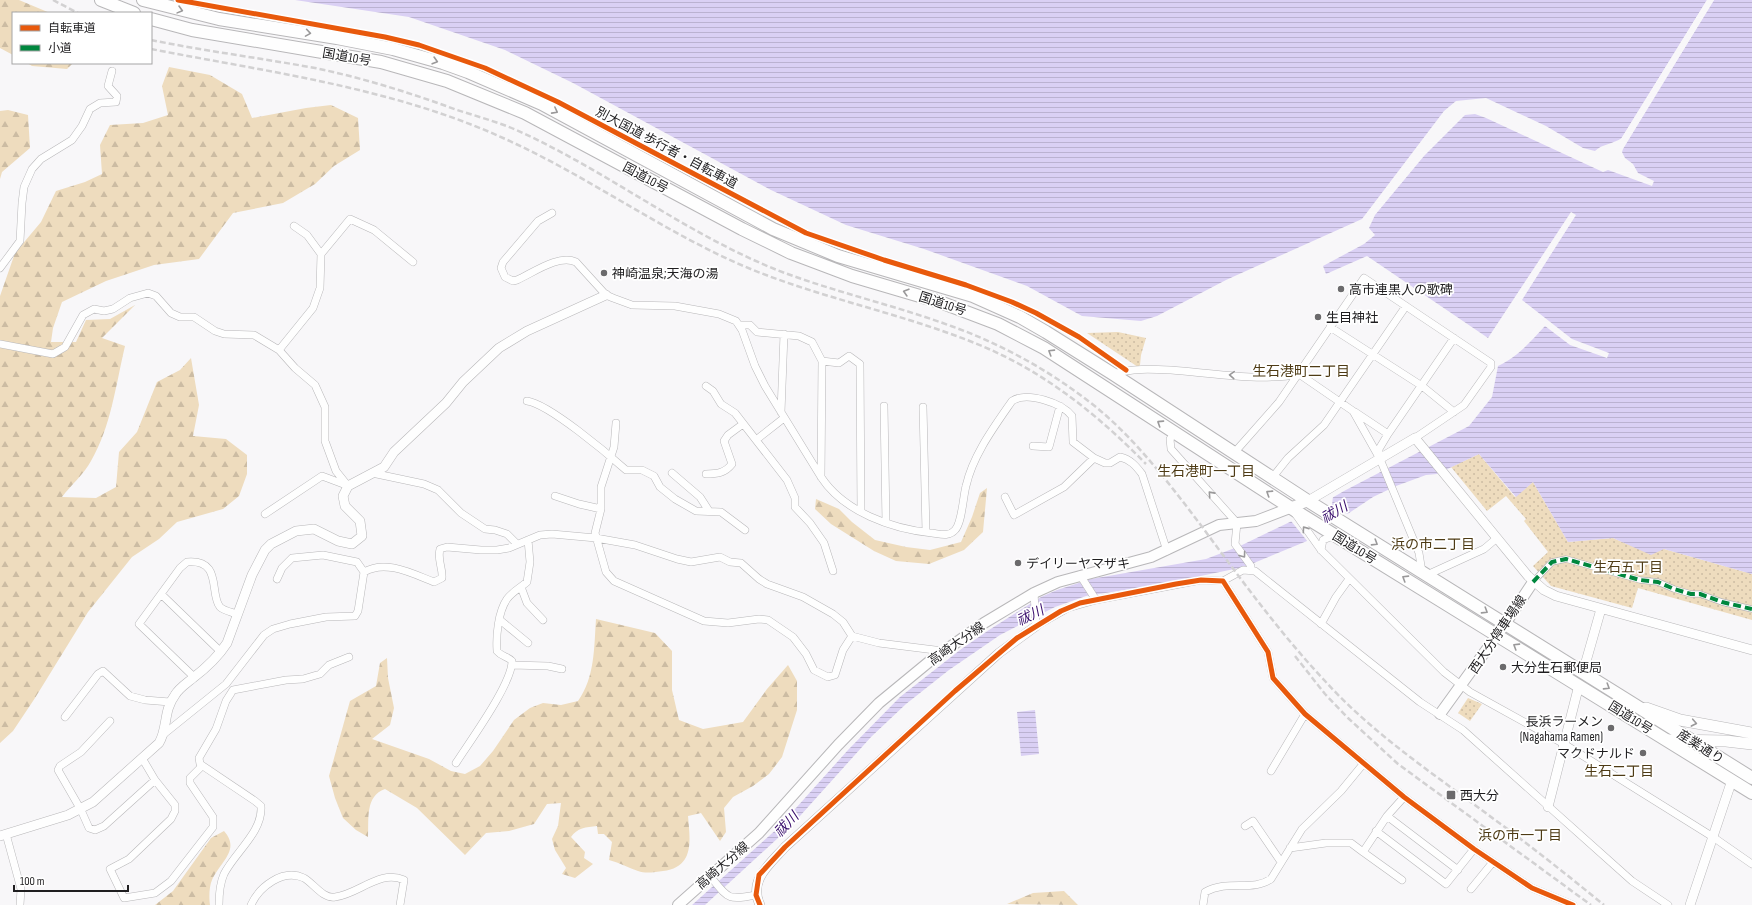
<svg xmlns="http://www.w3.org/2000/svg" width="1752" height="905" viewBox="0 0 1752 905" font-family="'Sofia Sans Condensed','Noto Sans JP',sans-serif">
<defs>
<pattern id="forest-firs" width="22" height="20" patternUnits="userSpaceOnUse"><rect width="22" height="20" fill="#eedcbe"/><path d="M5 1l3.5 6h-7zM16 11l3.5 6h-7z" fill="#ccbca3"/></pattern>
<pattern id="park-dots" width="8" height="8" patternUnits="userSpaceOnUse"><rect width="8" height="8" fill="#eedcbe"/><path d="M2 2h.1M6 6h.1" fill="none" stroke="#ccbca3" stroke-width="1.8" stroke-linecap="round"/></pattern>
<pattern id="water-rules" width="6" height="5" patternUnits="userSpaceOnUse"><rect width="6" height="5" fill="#dad0f4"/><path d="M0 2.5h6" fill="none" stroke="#bbb2d1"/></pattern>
</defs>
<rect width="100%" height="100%" fill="#f8f7f9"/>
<path fill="url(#forest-firs)" d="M0,0H19L50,13H13V55L0,48Z
M27,63H73L67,69L32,66Z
M169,67L210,75L242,94L252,118L306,108L331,105L358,118L360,150L334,166L315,184L283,203L233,213L199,259L154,265L106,281L62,302L53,328L51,342H76L86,320L110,319L135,305L102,338L125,346C116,384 111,427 91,461C84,474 71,485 62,497L96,498L116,487L119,452L137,432L157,382L180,370L191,358L199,405L193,436L226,439L247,455V474L239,496L223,509L177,522L159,539L132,557L88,612L35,698L13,731L0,743V296L15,253L41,222L56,191L85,182L102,174L100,145L110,125L143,123L168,115L162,86Z
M8,110L28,115L30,148L2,172L0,179V111Z
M987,488L983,532L964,550L929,564L896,561L874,551L831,524L815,509L816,499L839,509L852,522L875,540L906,547L930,550L961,542L972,517L980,493Z
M596,619L655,633L672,651V690L679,720L703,729L743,722L767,689L788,665L797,681V710L782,757L769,774L753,786L733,797L724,808L726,832L720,841L701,813L688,816C690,840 695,867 663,871C655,872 646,874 638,871C629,868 620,863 609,860L612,842L604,834H598L597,826C586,827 577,828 571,837L585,852L584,858L593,864L575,878L562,874L566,868L555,850L552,839L558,826L561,803L547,804L534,824L509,831L486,833L465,855L417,808L385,789C365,796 369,819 368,837L356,830L343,818L335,798L329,776L350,701L376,686L380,663L387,658L388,678L394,708L390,725L372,739L429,759L451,771L465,774L480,766L493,751L514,720L530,708L543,703L561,705L578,701C595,677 594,648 596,619Z
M224,831C241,850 220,862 212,880C209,887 209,898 210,905H155L173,891L211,838Z
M1064,891L1078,905L1007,904L1033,893Z"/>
<path fill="url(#park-dots)" d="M1118,332L1146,338L1141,355L1140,365L1138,367L1087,333Z
M1479,454L1515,497L1533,482L1568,542L1613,538L1627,544L1664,549L1752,574V620L1638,588L1632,608L1551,586L1533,566L1548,552L1524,521L1526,519L1506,496L1487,511L1451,467Z
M1468,698L1482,704L1470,721L1458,713Z"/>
<path fill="url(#water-rules)" d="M295,0H1707L1622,138C1613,144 1602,144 1595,151L1583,148L1546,126L1486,98L1456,101L1444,111L1362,219L1226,280L1157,316L1141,321L1082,316L1027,286L924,249L846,225L771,190L573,83L505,50L409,17Z
M1714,0H1752V574L1664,549L1651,555L1613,538L1568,542L1533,482L1516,497L1479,454L1437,474L1426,475L1396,486L1373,497L1307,541L1244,567L1157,585L1086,596L1055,607L1000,635L949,670L906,704L871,737L791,826L705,905H692L778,828L848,750L900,697L960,650L989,630L1041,597L1057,590L1091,579L1206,559L1240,546L1292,521L1344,491L1469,426L1492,397L1498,366C1518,357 1530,342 1545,326L1570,345L1607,358L1609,353L1572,339L1522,300L1576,215L1571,212L1488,338L1367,256L1326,274L1323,266L1364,244L1375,235L1369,228L1375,215L1424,156L1465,115L1475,114L1486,118L1603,172L1608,170L1652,186L1654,181L1638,173L1633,164L1625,158L1622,152L1623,149Z
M1035,710L1039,754L1021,756L1017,712Z"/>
<path fill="#f8f7f9" d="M1707,0H1709L1623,139L1619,142Z
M1712,0H1714L1620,152L1622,144Z
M1333,496L1332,505L1350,516L1308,542L1291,521Z"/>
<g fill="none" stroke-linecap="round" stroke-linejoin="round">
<g stroke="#b8b7b9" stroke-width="7">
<path id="pedestrian" d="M1533,582L1552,562L1566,559L1640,580L1658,582L1674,589L1691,594H1700L1722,602L1752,609"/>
</g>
<g stroke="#b8b7b9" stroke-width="8">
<path id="minor" d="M552,213L538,221L503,262L501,268L505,277L513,281L517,280C533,273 558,254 576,262L606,295L613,298L632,305L675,306L719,314L736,321L742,330L755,366L765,386L821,477C844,512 892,529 932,533C940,534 949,537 955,530C962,523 963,497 966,486C973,455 994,427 1012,401C1027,391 1062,403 1072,416L1073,442L1094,458L1105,463H1110L1120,457C1130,459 1136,466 1142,474L1167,551
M321,254L350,219L374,230L413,262
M0,268L20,241L22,203L24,187L32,169L41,159L72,140L82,126L90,109L100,103L116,102L117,96L108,86L112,71
M740,325H750L757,332L799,336L812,342L822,361L839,363L849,356L860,364L861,511
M1330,327L1422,386L1454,412
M0,344L53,354L65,347L83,315L94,309L104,311L113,309L130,298L148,293L156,296L171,313L180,317H194L215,331L224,334L254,335L279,350L295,368L315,385L325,407V441L336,471L348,486
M279,350L313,308L320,288L321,254L307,235L294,226
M1113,374C1132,368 1151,369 1171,370C1210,373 1261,382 1299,374L1353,411L1380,459L1419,553L1422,572
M706,386L713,391L721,404L735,413L787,480L795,498V507L810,523L824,543L833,571
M527,401C549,404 608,454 626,470H642L654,476L660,487L675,499L696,511L721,512L745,530
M884,406L886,523
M923,407L926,532
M781,412L784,334
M1355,412L1388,434
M616,423L614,447L601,487V509L595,533L606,572L614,581L704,621L728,623L759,619L768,620L793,637L806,654L814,670L828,677L835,675L843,650L852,636L879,643L943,651
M1175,432L1170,439L1171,449L1237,523L1235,544L1251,566V569
M756,440L784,418
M1033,446L1049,447L1060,406
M1234,453L1279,402L1364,278L1491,363V367L1464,405L1415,438
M1379,457V449L1388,434L1454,338
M372,473L424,484L438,490L461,513L485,529L495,530L507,534L517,544
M672,473L700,497L709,511
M706,474C717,474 725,473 732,464L724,441L728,435L743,424
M821,477L822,361
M1272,478L1288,458L1324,425L1406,306
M555,496L579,504L601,509
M1005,497L1014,515L1064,487L1094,458
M1294,512L1321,550L1444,672L1470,692L1564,744L1713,837L1752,864
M265,514L322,476L346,485
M1321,550L1323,540L1335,535
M364,572C386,559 413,574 434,582L442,578C443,568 437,560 440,549L447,547L481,550H497L509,548L540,535L552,534L596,538L635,545L677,559L691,562L720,557L730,562L741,563L759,579L767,584L803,597L833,614L843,622L852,636
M1080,575L1096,600
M1427,575L1484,549L1497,538
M1223,581L1243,570L1255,571L1420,702L1463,730L1632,881L1668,905
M521,587L527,603L543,620
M1034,593L1036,626
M161,594L221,652
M500,620L528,643
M1321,624L1336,597L1349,579
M1036,626L1068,608L1096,600L1201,580L1223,581L1268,652L1273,678L1305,714L1404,797L1474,849L1532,888L1573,905
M512,665L548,666L562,669
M194,677L139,624L180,568L187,562C223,559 209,594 220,607C224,611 232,612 237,614
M65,717L98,674L103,671L130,696L145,700L170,702
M110,721L81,752L60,766L58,770L81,810L89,828L95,830L104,826L155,780
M164,734L226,684L264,635L273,629L290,624L326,617L355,616L358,611L364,572L357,562L323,555L292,558L282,568L277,579
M142,758L155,780L175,805V811L171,819L129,859L110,869L124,898L155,893L171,881L213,827V817L190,783V778L202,766
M456,763C470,741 512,684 512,661C507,656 502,657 497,651C496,636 498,612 507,599C512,592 520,588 527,582L530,562L528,540
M1271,771L1305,714
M1387,816L1458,870
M1245,826L1253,821L1281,862
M1376,831L1446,884L1474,849
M6,834L21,889L20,905
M1290,848L1326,843H1351L1363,852
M710,876C728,898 727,901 756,895
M1402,880L1363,852L1387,816L1404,797
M1471,889L1493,862
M219,905C219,895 220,883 224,874C235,852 263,832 261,806L255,801L200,764L199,758L216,729L226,701L233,690L286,680L303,679L320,674L329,665L349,657
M251,905C259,887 283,868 304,878C313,883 323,899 335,897C359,894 380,869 404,880L400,905
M1203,905L1205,892C1229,879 1252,892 1271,879L1302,829L1341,791L1364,763"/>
</g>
<g stroke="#b8b7b9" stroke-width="10">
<path id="tertiary" d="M1308,501L1415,438L1528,576L1544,590L1556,596L1752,650
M1583,672L1601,609
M1548,807L1579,685
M0,836L68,815L93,802L159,743C168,728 163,711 175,695C179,688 187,683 193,678C206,668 218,657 227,643L252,575L265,550L271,544L296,531L314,529L338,541L352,544L362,536L360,521L345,506L343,496L348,486L384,467L394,452L446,403L463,382L499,348L527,331L606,295
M760,905C748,880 770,864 785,847L999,653L1036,626
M1690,905L1732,780"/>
</g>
<g stroke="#b8b7b9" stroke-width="12">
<path id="secondary" d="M1440,714L1505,624L1533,582
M678,905L759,833L838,745L879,703L930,661L984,623L1034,593L1058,582L1151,557L1219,525L1256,521L1308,501"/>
</g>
<g stroke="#b8b7b9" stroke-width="12">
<path id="primary" d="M1646,708L1680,720L1752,733
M1668,740L1726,741L1752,744"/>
</g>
<g stroke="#b8b7b9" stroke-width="14">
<path id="trunk" d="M101,0L134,13
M143,0L219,19L337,38L393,49L443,63L468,72L542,104L773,229L838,256L973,296L1020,317L1046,332L1113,374L1308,501L1752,778
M151,19L192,30L381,62L447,81L525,113L742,229L791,253L852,276L940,302L998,324L1044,348L1302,515L1752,793"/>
</g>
<use href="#pedestrian" stroke="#fefefe" stroke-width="5.5"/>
<use href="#minor" stroke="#fefefe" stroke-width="7"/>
<use href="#tertiary" stroke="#fefefe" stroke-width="9"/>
<use href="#secondary" stroke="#fefefe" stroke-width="10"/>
<use href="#primary" stroke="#fefefe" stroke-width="11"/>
<use href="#trunk" stroke="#fefefe" stroke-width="12"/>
<path stroke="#d2d1d2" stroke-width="2.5" stroke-dasharray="6 3" stroke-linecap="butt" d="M53,0L78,13
M151,40C205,51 260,58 315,68C363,78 411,93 457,110C479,117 502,123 523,133C611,174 687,234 777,270C834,292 894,305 951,326C1004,345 1052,372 1096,407C1136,440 1168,482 1200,524C1240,578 1279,632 1325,681C1372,733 1431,772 1487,814C1527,843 1566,874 1604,905
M151,49C274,73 402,89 516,144C597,182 670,236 753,270C828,300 908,315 982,346C1046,373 1098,415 1146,464
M1295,656L1325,694L1348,718L1398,764L1591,905"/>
<path stroke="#00873e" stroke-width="4" stroke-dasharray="8 4" stroke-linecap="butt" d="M1533,582L1552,562L1566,559L1640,580L1658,582L1674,589L1691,594H1700L1722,602L1752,609"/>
<g stroke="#fff" stroke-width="8">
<path id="cycleway" d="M178,0L385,37L419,45L485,68L558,102L806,233L884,260L966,285L1012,302L1036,313L1079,337L1126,370
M760,905L756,895L759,875L785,847L955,691L1017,638L1061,611L1080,603L1176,584L1201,580L1223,581L1268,652L1273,678L1305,714L1404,797L1474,849L1532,888L1573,905"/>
</g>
<use href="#cycleway" stroke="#e8590c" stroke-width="5"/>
</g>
<defs><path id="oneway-chevron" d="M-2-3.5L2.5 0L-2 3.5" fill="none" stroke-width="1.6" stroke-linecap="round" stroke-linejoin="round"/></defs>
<g stroke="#9a999a">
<use href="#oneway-chevron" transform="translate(180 10) rotate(15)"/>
<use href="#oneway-chevron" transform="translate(308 33) rotate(9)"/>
<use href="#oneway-chevron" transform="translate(435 61) rotate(16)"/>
<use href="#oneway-chevron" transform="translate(555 111) rotate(28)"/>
<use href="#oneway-chevron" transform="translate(906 292) rotate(-164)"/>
<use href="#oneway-chevron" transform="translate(1051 352) rotate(-148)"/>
<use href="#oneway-chevron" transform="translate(1232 375) rotate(-176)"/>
<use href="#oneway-chevron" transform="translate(1160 423) rotate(-147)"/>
<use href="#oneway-chevron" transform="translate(1269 493) rotate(-147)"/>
<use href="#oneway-chevron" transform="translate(1211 494) rotate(-132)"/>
<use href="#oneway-chevron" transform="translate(1305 529) rotate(-125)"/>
<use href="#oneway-chevron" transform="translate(1375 543) rotate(32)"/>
<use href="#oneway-chevron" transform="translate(1243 555) rotate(54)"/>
<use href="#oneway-chevron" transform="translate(1405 578) rotate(-148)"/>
<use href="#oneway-chevron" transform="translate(1485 611) rotate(32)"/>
<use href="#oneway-chevron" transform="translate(1516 646) rotate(-148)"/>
<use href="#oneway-chevron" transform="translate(1607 687) rotate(32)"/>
<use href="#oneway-chevron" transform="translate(1694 723) rotate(11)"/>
</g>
<g fill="#6b6a6c" stroke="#fff" stroke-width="1.5">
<circle cx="604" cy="273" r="4"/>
<circle cx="1341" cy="289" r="4"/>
<circle cx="1318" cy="317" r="4"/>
<circle cx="1018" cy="563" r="4"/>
<circle cx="1503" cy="667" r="4"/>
<circle cx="1611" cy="728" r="4"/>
<circle cx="1643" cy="753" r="4"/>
<rect x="1446" y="790" width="10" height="10" rx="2"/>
</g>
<g text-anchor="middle" stroke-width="3.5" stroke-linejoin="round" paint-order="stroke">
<g font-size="13" fill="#1f1e20" stroke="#fff">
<text transform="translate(347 56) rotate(10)" y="5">国道10号</text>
<text transform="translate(667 147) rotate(28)" y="5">別大国道 歩行者・自転車道</text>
<text transform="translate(646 177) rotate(28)" y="5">国道10号</text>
<text transform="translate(943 303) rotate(18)" y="5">国道10号</text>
<text transform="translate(1355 547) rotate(32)" y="5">国道10号</text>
<text transform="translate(1497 634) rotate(-56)" y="5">西大分停車場線</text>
<text transform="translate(956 643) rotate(-35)" y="5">高崎大分線</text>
<text transform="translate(1631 717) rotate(32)" y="5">国道10号</text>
<text transform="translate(1701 746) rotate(32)" y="5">産業通り</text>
<text transform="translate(722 865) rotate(-41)" y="5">高崎大分線</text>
</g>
<g font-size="13" fill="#1f1e20" stroke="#fff" text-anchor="start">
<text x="612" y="278">神崎温泉;天海の湯</text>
<text x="1349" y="294">高市連黒人の歌碑</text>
<text x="1326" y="322">生目神社</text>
<text x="1026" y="568">デイリーヤマザキ</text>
<text x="1511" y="672">大分生石郵便局</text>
<text x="1603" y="726" text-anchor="end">長浜ラーメン<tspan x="1603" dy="15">(Nagahama Ramen)</tspan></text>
<text x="1635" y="758" text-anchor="end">マクドナルド</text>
<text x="1460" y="800">西大分</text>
</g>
<g font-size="14" fill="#4e3b15" stroke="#fff">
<text x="1301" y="376">生石港町二丁目</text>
<text x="1206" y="476">生石港町一丁目</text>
<text x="1433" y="549">浜の市二丁目</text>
<text x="1628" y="572">生石五丁目</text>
<text x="1619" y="776">生石二丁目</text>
<text x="1520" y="840">浜の市一丁目</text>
</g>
<g font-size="14" font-style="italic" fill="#380c6c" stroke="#fff">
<text transform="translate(1334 512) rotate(-30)" y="5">祓川</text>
<text transform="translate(1030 615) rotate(-26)" y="5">祓川</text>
<text transform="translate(786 824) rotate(-47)" y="5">祓川</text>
</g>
</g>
<rect x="12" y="12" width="140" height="52" fill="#ffffff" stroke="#a5a5a6"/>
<rect x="20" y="25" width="20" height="6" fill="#e8590c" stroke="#a5a5a6"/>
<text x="48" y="32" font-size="12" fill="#1f1e20">自転車道</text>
<rect x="20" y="45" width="20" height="6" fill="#00873e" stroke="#a5a5a6"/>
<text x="48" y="52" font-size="12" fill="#1f1e20">小道</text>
<path d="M14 885v6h114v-6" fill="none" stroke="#1f1e20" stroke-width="2"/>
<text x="20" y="885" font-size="12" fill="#1f1e20" stroke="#ffffff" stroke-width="3" paint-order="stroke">100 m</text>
</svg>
